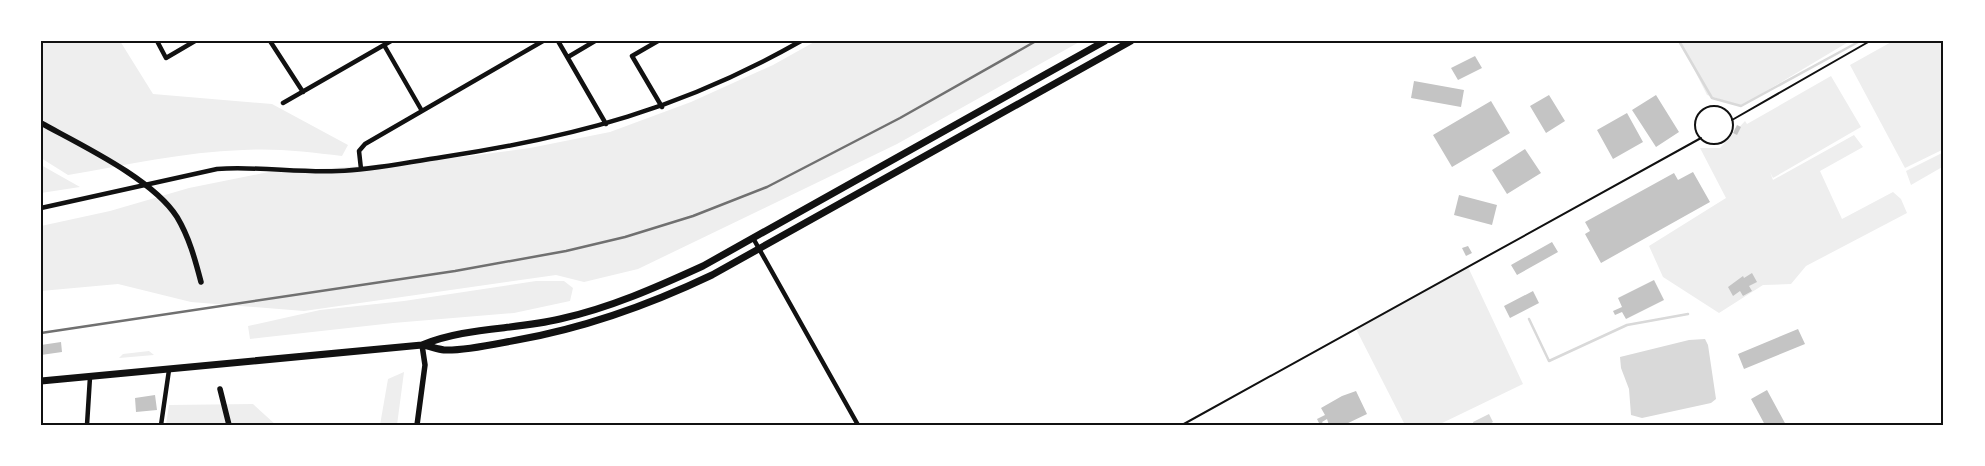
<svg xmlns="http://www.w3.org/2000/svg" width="1985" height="466" viewBox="0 0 1985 466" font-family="'DM Sans',sans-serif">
<rect width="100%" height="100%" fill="#fff"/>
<path fill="#eee" d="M41,41H120L153,94L272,104L348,145L342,156C310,152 276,148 243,150C184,152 126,165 68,175L41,158Z
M816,41H1081L897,144L638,269L584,282L556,275L304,311L191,302L118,284L41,291V226L110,211L189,188L269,172L363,166L470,156L530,148L610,132L691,102L773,65Z
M1680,41H1850L1741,106L1707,95Z
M1893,41H1944V149L1905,168L1850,65Z
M1831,76L1861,127L1773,178L1770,172L1773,180L1854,135L1863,147L1820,171L1842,219L1893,192L1901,199L1907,213L1806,266L1791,284L1763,285L1719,313L1663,277L1649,246L1726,198L1700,148H1720L1745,121L1747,124Z
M1944,152V166L1911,185L1906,171Z
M41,165L80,187L41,193Z
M1468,267L1523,384L1438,425H1405L1356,329Z
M536,281H564L573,288L570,301L514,313L393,323L250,339L248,326L320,310L404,301Z
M149,351L154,355L119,358L123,354Z
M404,372L397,425H380L388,379Z
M253,404L276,425H166L169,405Z"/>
<path fill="#d9d9d9" d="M1705,339L1708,345L1716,399L1711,403L1642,418L1631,415L1629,389L1621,368L1620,357L1689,340Z
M1489,414L1493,422L1488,425H1474L1473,422Z"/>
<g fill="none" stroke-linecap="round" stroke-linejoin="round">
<path stroke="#d9d9d9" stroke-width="2.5" d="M1679,41L1712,98L1741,106L1860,41
M1529,319L1549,361L1627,325L1688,314"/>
</g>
<path fill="#c4c4c4" d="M1475,56L1482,68L1458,80L1451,68Z
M1414,81L1464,90L1461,107L1411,98Z
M1549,95L1565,121L1546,133L1530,106Z
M1656,95L1679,132L1656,147L1632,110Z
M1491,101L1510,133L1452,167L1433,135Z
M1627,113L1643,142L1613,159L1597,130Z
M1737,125L1741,127L1737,135L1733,133Z
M1525,149L1541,173L1507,194L1492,170Z
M1693,172L1710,202L1601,263L1585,234L1590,231L1585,222L1674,173L1678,180Z
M1459,195L1497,205L1492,225L1454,215Z
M1552,242L1558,252L1517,275L1511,265Z
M1468,246L1472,253L1466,256L1462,248Z
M1752,273L1757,282L1749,286L1752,291L1743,296L1740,291L1733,296L1728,287L1743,276L1744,278Z
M1654,280L1664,300L1626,319L1622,312L1615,315L1613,311L1622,307L1618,298Z
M1533,291L1539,303L1510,318L1504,306Z
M1798,329L1805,344L1744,369L1738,354Z
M61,342L62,352L41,355V345Z
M1767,390L1786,425H1765L1751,399Z
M1356,391L1367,414L1344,425H1329L1327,419L1322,422L1324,425H1320L1317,419L1325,415L1321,408L1342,396Z
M155,395L157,410L136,412L135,398Z"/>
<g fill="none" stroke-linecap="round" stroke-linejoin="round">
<path stroke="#111" stroke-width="2" d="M1695 125a19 19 0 1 1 38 0a19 19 0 1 1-38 0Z
M1732,120L1870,41
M1182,425L1701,138"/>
<path stroke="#111" stroke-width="4.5" d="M157,41L166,58L195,41
M270,41L303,92
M558,41L606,124
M658,41L632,56L662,107
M384,45L422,111
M568,57L595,41
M283,103L391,41
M361,169L359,151L365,144L543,41
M41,208L217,169C258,166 298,173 338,171C373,170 408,162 443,157C576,137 683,108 801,41
M753,238L858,425
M87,425L90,377
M161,425L169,370"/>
<path stroke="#111" stroke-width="5.5" d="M41,123C81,145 153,179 177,217C189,237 195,259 201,282
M220,389L229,425
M417,425L425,365L422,345"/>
<path stroke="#111" stroke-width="7" d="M422,345C429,346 437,349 444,350C465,351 495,344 517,340C585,328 649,305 712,275L1131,41
M41,381L422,345C465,327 514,330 560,319C610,308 657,287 703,266L1105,41"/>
<path stroke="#707070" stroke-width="2.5" d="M41,333L455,271L566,251L625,237L693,216L767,187L900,118L1036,41"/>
</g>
<rect width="1985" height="466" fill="none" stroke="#ffffff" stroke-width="85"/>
<rect x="42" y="42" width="1900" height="382" fill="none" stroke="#111" stroke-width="2"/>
</svg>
